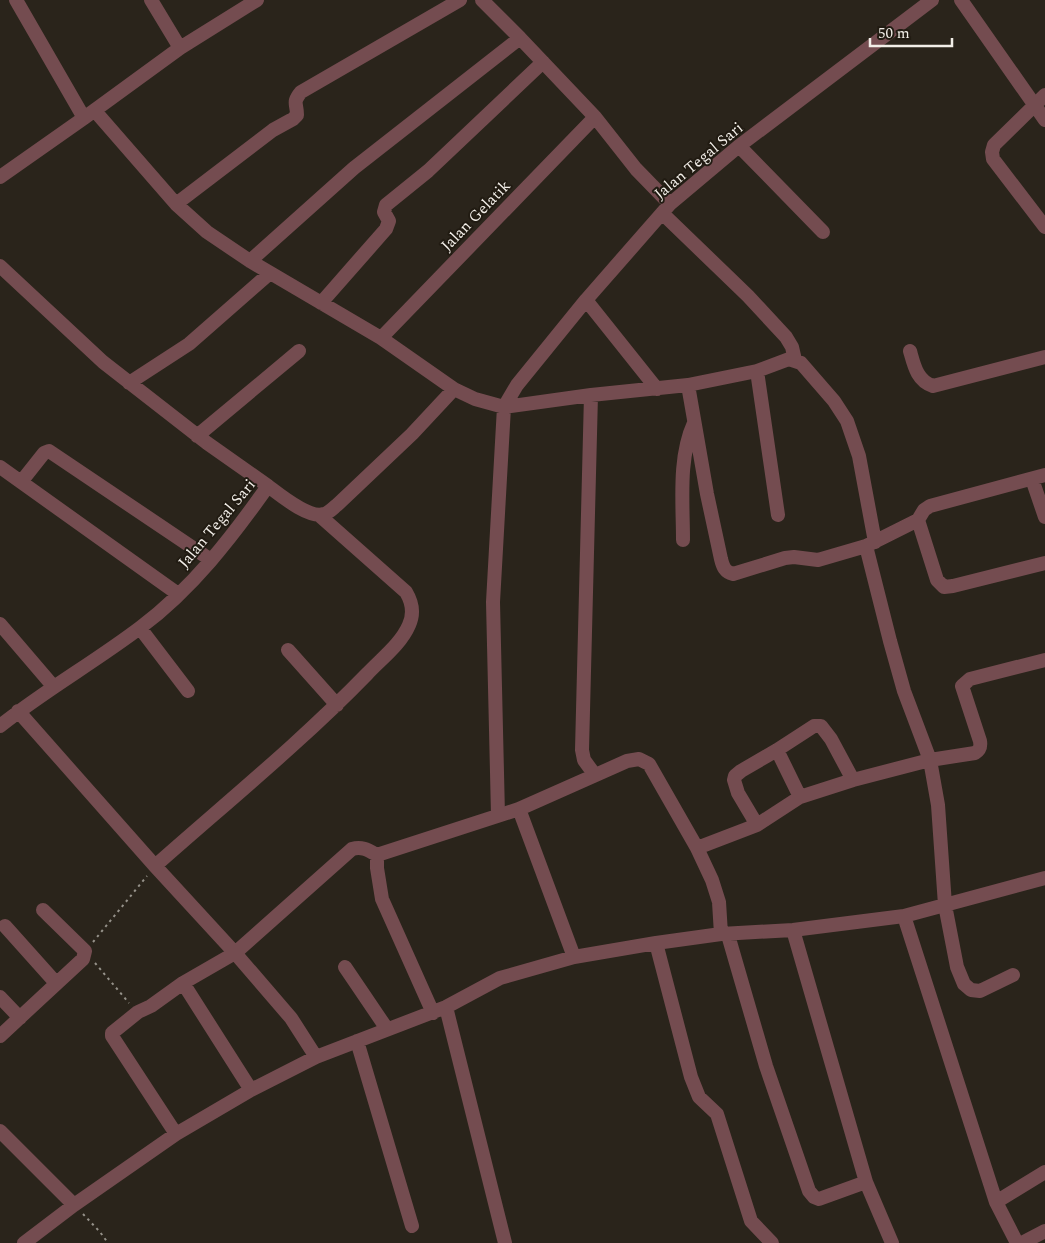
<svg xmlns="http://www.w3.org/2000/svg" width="1045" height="1243" viewBox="0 0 1045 1243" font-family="Spectral,serif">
<rect width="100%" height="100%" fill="#2a241b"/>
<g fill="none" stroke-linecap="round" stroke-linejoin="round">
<path stroke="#96928a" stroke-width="2" stroke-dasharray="2.5 4" stroke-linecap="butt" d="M93,942L147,876
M95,963L129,1003
M83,1214L100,1232L108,1243"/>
<path stroke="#744c50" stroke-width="14" d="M16,0L84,118
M151,0L180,48
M482,0L520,38L595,117L636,169L670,204
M961,0L1045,120
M1045,95L994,145L992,152L993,159L1045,227
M95,111L176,204L207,232L250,261L381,338L454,389
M739,146L823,232
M0,177L84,118L180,48L257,0
M176,204L273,130L293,119L297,115C297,103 292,103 301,92L460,0
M662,213L748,296L786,337L792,347L795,360
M250,261L354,168L520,38
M0,266L103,362L207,443L268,486
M586,300L657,389
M321,303L386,229L389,221L384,212L386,205L428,171L543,62
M381,338L595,117
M910,351C914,365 917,381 933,386L1045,357
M757,371L778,515
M129,383L189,344L270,273
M688,385L757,371L789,359L801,363L834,401L847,421L859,456L875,542
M591,395L582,750L584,760L595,775
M197,436L299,351
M0,467L178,594
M1032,479L1045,517
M21,482L44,453L49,451L211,560
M918,520L937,580L944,587L953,586L1045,563
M683,540C683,502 678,458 694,423
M866,546L890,641L904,691L930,760L938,805L945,905L957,967L964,984L971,990L980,991L1013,975
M0,624L53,686
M140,628L188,691
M288,650L337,705
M18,711L155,866L235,953L291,1018L316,1057
M0,726C45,690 95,662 141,627C192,589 232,537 268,486C280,495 309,519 324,514C329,513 333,508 337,505L412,434L454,389L475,399L504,407L591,395L688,385L707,494L721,559C723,567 725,572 733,574L785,558L794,557L818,560L866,546L918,520L924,510L930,506L1045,475
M777,750L800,797
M853,780L930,760L975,753C980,750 981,747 980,741L962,686L970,679L1045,660
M519,809L574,957
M498,815L493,602L504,407L517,385L586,300L670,204L739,146L932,0
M697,848L757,825L800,797L853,780L831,739L821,726H814L777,750L741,771L735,776L734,780L738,793L757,825
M155,866C226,803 301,742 367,674C381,659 401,644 409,625C414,614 412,602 406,592L319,515
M904,916L996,1202L1017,1243
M5,926L56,983
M793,930L866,1182L892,1243
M728,935L766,1066L809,1191L814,1197L819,1199L866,1182
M656,943L691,1077L699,1097L717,1114L751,1221L772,1243
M345,967L387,1029
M183,983L251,1090
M0,997L20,1018
M446,1007L505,1243
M433,1013L382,899L377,868V855L519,809L627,761L639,759L649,764L697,848L712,880L719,902L721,934
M0,1036L83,959L85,951L43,910
M357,1041L412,1226
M0,1131L74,1205
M176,1134L112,1036V1033L138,1012L151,1006L183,983L235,953L352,849C362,846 368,850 377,855
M996,1202L1045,1172
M24,1243L74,1205L176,1134L251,1090L316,1057L446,1007L500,978L574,957L656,943L721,934L793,930L904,916L1045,878
M1022,1243L1045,1231"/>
</g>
<g text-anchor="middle" stroke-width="4" stroke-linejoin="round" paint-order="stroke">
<g font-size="16" fill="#f2eee8" stroke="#211b12">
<text transform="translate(698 160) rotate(-40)" y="6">Jalan Tegal Sari</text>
<text transform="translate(475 215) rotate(-46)" y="6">Jalan Gelatik</text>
<text transform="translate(216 523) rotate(-50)" y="6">Jalan Tegal Sari</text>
</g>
</g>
<path d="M870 38v8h82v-8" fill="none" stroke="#f2eee8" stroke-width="2.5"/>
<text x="878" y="38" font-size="15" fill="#f2eee8" stroke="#211b12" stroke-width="4" paint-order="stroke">50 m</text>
</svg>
